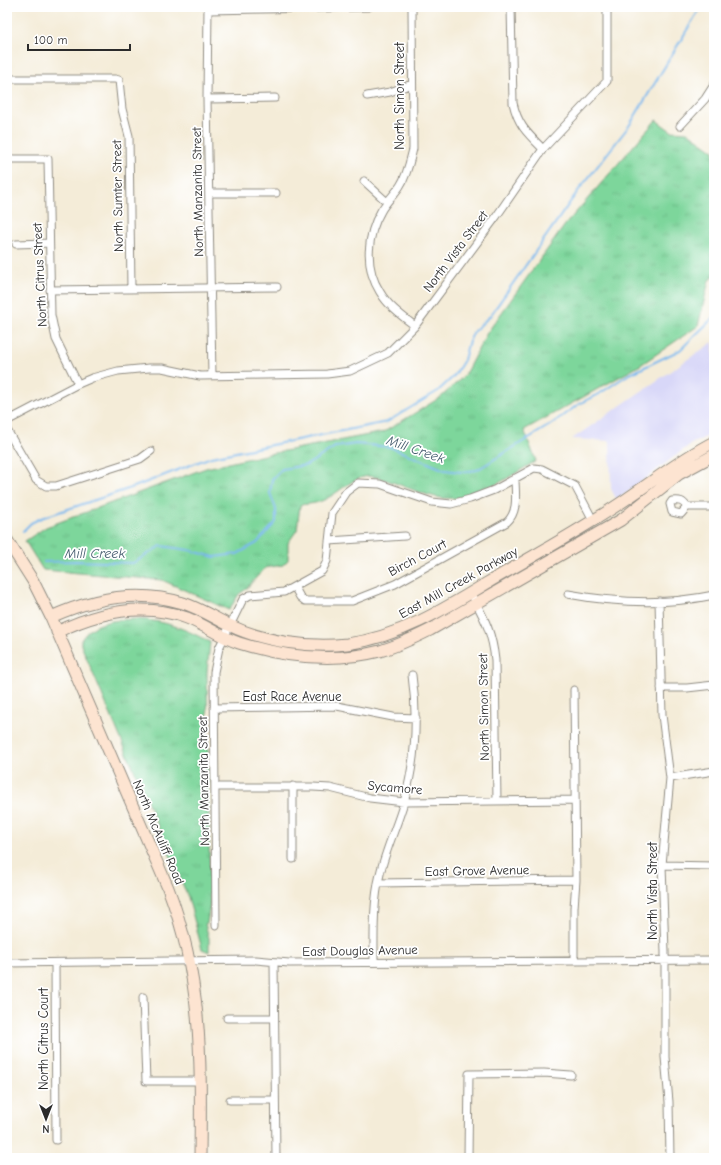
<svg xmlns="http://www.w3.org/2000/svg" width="721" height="1165" viewBox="0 0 721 1165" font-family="'Comic Neue',sans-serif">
<defs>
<pattern id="grass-tufts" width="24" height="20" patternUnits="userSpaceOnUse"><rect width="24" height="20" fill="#7dd69b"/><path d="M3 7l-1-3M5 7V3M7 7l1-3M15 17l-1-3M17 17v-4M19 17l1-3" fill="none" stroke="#6cb886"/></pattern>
</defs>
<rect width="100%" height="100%" fill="#fff"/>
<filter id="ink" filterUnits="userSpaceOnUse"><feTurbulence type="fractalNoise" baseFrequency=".025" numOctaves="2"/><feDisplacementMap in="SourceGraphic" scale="8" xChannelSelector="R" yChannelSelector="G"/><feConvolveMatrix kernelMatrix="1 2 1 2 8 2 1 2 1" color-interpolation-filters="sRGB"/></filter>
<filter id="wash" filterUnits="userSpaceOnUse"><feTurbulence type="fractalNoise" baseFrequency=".012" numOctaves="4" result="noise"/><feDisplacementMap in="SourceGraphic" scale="16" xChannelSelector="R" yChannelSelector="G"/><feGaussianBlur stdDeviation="0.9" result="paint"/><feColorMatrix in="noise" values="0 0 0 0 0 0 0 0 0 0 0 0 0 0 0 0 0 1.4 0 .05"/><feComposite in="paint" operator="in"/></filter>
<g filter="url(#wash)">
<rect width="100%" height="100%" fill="#f4ecd8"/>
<path fill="#d8d7f8" d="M713,342L714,433L691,444L617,500L611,489L610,441L572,439Z"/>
<path fill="url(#grass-tufts)" stroke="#548063" d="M656,120L671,131L687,132L714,151V277L709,280L698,326L639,366L524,430L536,461C508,477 471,505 436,497C413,492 392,479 368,476C348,479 337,496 319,502C313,504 306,504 300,505L297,530L288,543V560L283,565L265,568L245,590L239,594L229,610L162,580L43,570L25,541L46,527L206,468L269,454L384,432L441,397L464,376L487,333L565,225Z
M136,619C167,621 183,628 210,642L207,672L210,904L207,923L205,924L209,938V952L202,949L188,897L81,645V640C93,621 114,620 136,619Z"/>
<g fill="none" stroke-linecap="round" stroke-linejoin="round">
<path stroke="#7bb9ee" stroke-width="2" d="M23,531L31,523L41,518L134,487L211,457L387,422L438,391L454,376L464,360L468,344L474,331L490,316L578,191L629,126L696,15L702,7
M44,562L76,561L133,563L161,546L189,550L214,557L237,554L257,543L276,522V509L270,493L272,479L282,469L307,465L335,447L356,444L390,447L445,470L461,472L477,470L550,425L579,404L599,394L626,376L680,350L714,317"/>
</g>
</g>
<g filter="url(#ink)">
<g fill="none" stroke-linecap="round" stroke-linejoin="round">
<g stroke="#908c82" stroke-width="9">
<path id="street" d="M208,7L207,99L212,376
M412,7L413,149C410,161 407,176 400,186C394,195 386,202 381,211C367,235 364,267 380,292C388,306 402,316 415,326
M511,7L513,103C518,125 527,133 543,149
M208,10L369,7
M7,79H115L119,80L122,109L129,136L131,289
M367,96L390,92L412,84
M207,99L275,98
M680,126L705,99L714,85
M7,159H48L51,315L56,339L78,384
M364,181L387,202
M209,193H276
M16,244L48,243
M50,290L277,287
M7,421L78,384L92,378L118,371L149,368H162L200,376L327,374L350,371L388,353L415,326L496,217L543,149L607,81V7
M7,430L36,480L46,486H56L140,459L151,451
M687,507L681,514L672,512L670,504L672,501C680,500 683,501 687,507H714
M329,541L405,536
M295,588L300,597L305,601H352L395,584L507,522C519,511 515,493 515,478
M471,593C484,618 492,631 495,660L497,801
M568,594C616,603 667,605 714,595
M659,601L662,715L670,778L662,865L665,952V1057L669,1102L670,1158
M661,688H687L714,685
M574,690L576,880L574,908V961
M214,708L337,706L393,717L416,718
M670,778L714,771
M293,786V859
M215,787H313L330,788L370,798L404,802L575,800
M662,865L714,866
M378,883L576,880
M216,926L214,672L219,648L243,599L250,595L284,592L322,571L327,561L332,513L346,492L358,483L380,484L432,502L451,504L470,499L494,490L534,468L542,469L575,486L593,520
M274,962L276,1158
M374,962C374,932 373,903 380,874C386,849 397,826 404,802C416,760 418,718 412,675
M7,963L256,960L289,963L714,960
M55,963L56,1140
M143,997L146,1081H201
M227,1018H274
M230,1100H275
M468,1158L469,1074L544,1073L571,1075"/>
</g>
<g stroke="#908c82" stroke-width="13">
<path id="secondary" d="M7,540L33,581L51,617L168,888C203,979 201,1062 200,1158
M51,617C93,598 138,589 183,603C199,608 213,617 229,625C264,642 309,648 347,644C399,637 443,610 487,583C533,556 581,530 625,500C655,480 682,458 714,442
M57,632C98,612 143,602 187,618C205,625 220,637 239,643C284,657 334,663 380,651C397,646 414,638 430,630L621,520L679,474L714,455"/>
</g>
<use href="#street" stroke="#fff" stroke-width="7"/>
<use href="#secondary" stroke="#fde4d1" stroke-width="11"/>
</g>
</g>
<g text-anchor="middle" stroke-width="3.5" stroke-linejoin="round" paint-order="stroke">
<g font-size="13" fill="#2b2b2b" stroke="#fff">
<text transform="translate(399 96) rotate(-90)" y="5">North Simon Street</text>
<text transform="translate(197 192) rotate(-91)" y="5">North Manzanita Street</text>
<text transform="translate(117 196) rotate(-91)" y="5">North Sumter Street</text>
<text transform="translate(455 251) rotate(-53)" y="5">North Vista Street</text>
<text transform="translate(39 275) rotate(-93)" y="5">North Citrus Street</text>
<text transform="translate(417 557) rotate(-28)" y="5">Birch Court</text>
<text transform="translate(458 582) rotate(-29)" y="5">East Mill Creek Parkway</text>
<text x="292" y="701">East Race Avenue</text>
<text transform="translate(483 707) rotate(-91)" y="5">North Simon Street</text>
<text transform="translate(203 781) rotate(-91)" y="5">North Manzanita Street</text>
<text transform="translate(395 787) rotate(5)" y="5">Sycamore</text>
<text transform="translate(159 832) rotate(67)" y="5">North McAuliff Road</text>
<text transform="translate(477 870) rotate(-1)" y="5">East Grove Avenue</text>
<text transform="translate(652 891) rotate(-90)" y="5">North Vista Street</text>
<text transform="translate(360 950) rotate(-1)" y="5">East Douglas Avenue</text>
<text transform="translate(43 1039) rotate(-90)" y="5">North Citrus Court</text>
</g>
<g font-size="14" font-style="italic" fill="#475d6f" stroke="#fff">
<text transform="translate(416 449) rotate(19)" y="5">Mill Creek</text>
<text x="95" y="558">Mill Creek</text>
</g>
</g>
<rect width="721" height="1165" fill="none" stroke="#fff" stroke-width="24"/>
<g transform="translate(46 1119) rotate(180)" stroke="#ffffff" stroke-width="3" paint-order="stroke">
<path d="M0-3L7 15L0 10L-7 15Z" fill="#2b2b2b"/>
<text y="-6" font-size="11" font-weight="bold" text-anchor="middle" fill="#2b2b2b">N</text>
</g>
<path d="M28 44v6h102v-6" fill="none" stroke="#2b2b2b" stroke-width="2"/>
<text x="34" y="44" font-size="12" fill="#2b2b2b" stroke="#ffffff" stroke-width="3" paint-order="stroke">100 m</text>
</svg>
